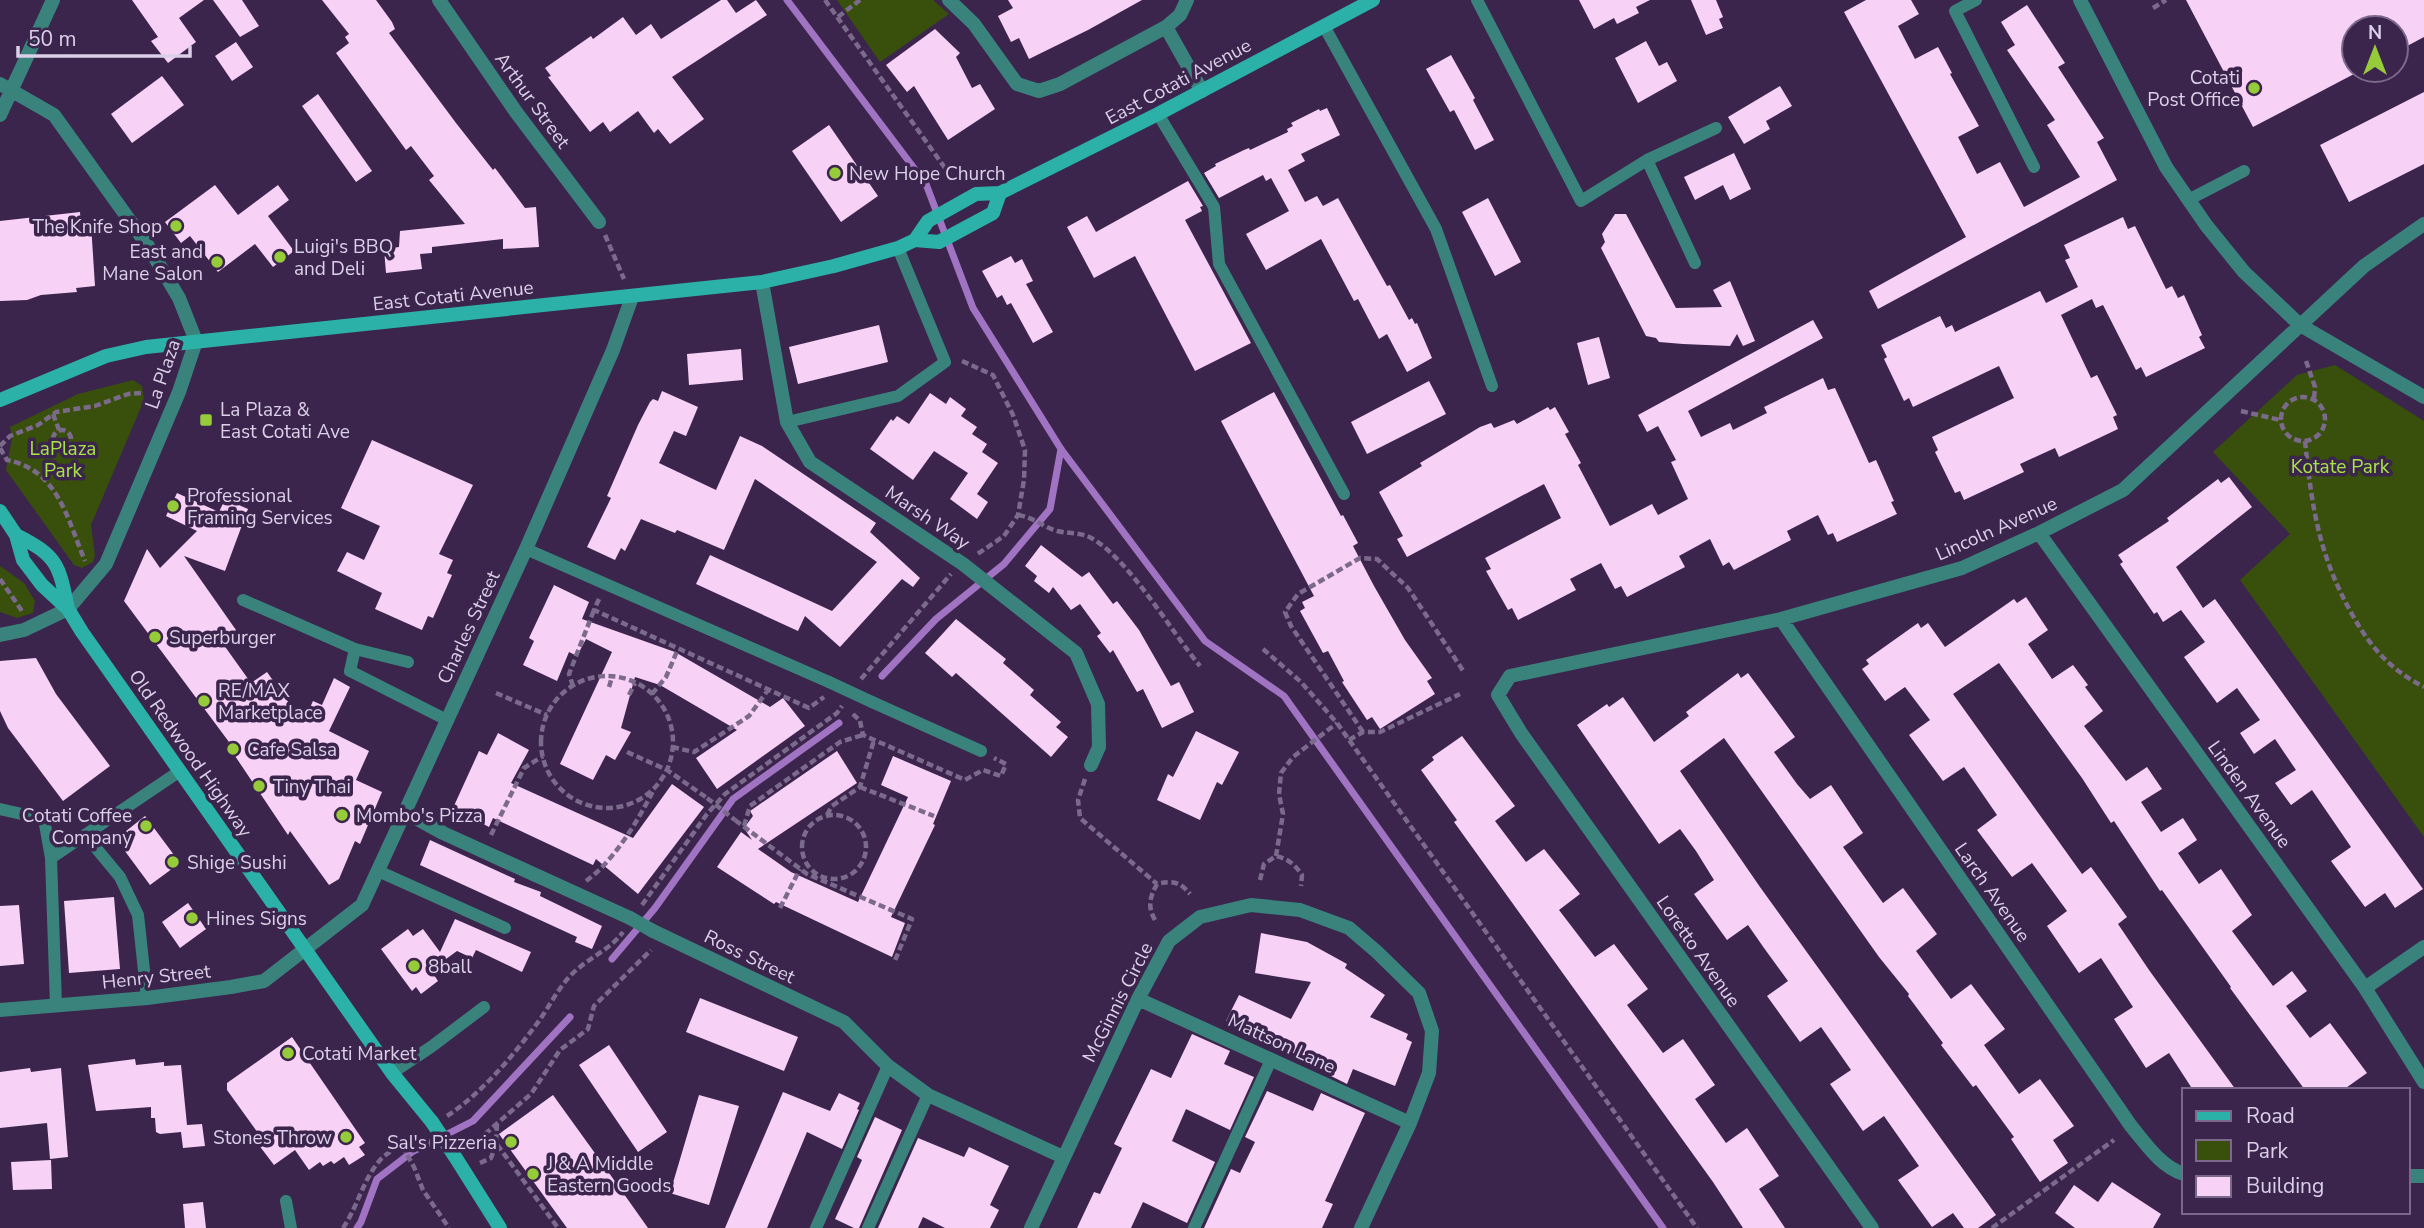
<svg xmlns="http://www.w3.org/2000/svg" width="2424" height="1228" viewBox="0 0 2424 1228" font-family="'Nunito Sans',sans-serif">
<rect width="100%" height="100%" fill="#3b254d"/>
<path fill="#38500b" d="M837,0H933L949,14L880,62Z
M2335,365L2424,421V837L2240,580L2290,534L2213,452L2297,375Z
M133,380L142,386L144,400L91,525L95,556L93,562L82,568L74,565L6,470L12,438L10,427L78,394Z
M0,566L24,583L35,601L33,613L17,618L0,612Z"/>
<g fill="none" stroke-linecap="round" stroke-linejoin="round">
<path stroke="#a074c3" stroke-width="7" d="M787,0L926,184L973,308L1061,449L1205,641L1284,696L1663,1228
M882,676L936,619L1004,564L1050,509L1061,449
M612,959L655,908L733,799L839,723
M357,1228L361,1222L377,1179L412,1152L473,1121L570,1017"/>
</g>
<path fill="#f8d1f6" d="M132,0H204L179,18L196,42L168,63L151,41L158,37Z
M213,0H242L259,26L240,37Z
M322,0H376L392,22L395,29L389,33L456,123L493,170L495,168L525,208L536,207L539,247L503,249V239L432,247V253L420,254L422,269L386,273L384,249L399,247L400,231L465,224L429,180L434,176L411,146L406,150L336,53L349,43L345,37L349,34Z
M721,0H727L736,13L756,0L767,15L672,77L704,119L670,144L658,129L654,133L638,111L610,132L603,122L590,132L548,77L551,76L545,68L591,36L593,39L623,17L636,35L651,24L661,39Z
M1008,0H1142L1088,30L1029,59L1019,38L1011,42L998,16L1013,8Z
M1579,0H1650L1636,7L1639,13L1617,24L1614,18L1594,29Z
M1691,0H1716L1723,17L1719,19L1723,28L1706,35Z
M1866,0H1911L1919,14L1898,26L1915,59L1938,47L1952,73L1950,74L1979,126L1958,137L1977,174L2000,162L2024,207L2080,177L2047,125L2055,120L2007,50L2015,45L2001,22L2027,5L2065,63L2058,67L2104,138L2097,142L2117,180L1878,309L1869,291L1966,237L1844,12Z
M2186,0H2424V37L2396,52V28H2354V74L2253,127Z
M935,29L960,53L956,57L972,88L980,84L995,109L948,140L914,86L907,92L886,65Z
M1646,41L1659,66L1667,62L1677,81L1638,103L1615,58Z
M236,42L253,67L232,81L215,56Z
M1451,55L1475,98L1473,100L1494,140L1475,150L1454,110L1450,112L1426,69Z
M162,76L184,105L132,143L111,114Z
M1780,86L1792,106L1766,121L1770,129L1744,144L1728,117Z
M2424,92V164L2349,202L2320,145Z
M318,94L372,171L356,182L302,106Z
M1327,108L1340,135L1301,154L1305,161L1288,170L1305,202L1317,196L1323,206L1338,198L1387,286L1390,285L1409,320L1412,318L1415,324L1417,323L1432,358L1407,372L1387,334L1379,339L1358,299L1354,301L1321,239L1266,270L1246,234L1289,211L1271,178L1266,181L1263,175L1219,198L1204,173L1216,166L1215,164L1244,150L1249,148L1250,150L1288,132L1287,129L1293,126L1291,123L1319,109L1320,111Z
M829,125L878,196L841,222L792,151Z
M1734,153L1751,189L1730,200L1723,185L1695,200L1684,177Z
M1188,181L1203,206L1200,207L1202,211L1185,220L1251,343L1195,371L1135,256L1094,278L1067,227L1087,216L1096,232Z
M215,185L238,215L278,185L289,200L268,216L294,251L273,267L255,244L218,272L190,236L181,243L165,222Z
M1488,198L1521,262L1495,276L1462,212Z
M80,212L81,225L91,224L95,286L76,288L77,292L41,295L27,300L0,301V221Z
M1615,214H1626L1676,308L1722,307L1713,290L1730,281L1755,341L1743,346L1737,334L1730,346L1683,344L1659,342L1656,338L1646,336L1601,248L1605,242L1602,234Z
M2123,217L2128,229L2135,226L2166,289L2172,286L2178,298L2184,295L2202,335L2199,337L2205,348L2146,377L2141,367L2136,370L2103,305L2096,308L2092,299L2061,315L2091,378L2097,375L2117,415L2113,417L2118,429L2059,457L2055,448L2020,464L2024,472L1964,500L1960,491L1955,493L1935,452L1938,450L1932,437L2014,398L1999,366L1913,407L1909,398L1904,401L1884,359L1887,357L1881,345L1940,316L1946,328L1952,325L1955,332L2040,291L2046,303L2078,287L2065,260L2070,258L2064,245Z
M1011,256L1015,263L1022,259L1033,281L1026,284L1053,332L1033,343L1011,303L1007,305L1002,295L997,298L982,271Z
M1813,320L1823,338L1688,411L1701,437L1730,423L1733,430L1767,413L1764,407L1823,378L1828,390L1835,388L1869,463L1876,460L1894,501L1891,502L1897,514L1837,542L1833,533L1828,535L1818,515L1787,531L1791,540L1734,570L1729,562L1723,566L1710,539L1679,556L1685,567L1627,597L1621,586L1615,589L1601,563L1570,579L1576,590L1518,620L1512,608L1508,610L1486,571L1491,569L1485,558L1561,518L1544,484L1407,557L1397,539L1403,536L1379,492L1422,466L1420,463L1480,427L1491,423L1494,428L1514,420L1517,424L1548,407L1550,410L1555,407L1569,432L1565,434L1581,463L1578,465L1610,526L1652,504L1658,515L1688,499L1671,462L1676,460L1658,426L1647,432L1638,415Z
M879,325L888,362L798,384L789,347Z
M1599,337L1610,378L1588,385L1577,343Z
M741,349L743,380L689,385L687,354Z
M1429,381L1446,414L1367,454L1351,422Z
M662,391L698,407L686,436L674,431L659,463L716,490L740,436L762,446L876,523L870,532L920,578L913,587L902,579L840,647L805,616L798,631L696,584L710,555L832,611L877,562L755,479L724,550L677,530L675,533L641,519L625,551L621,548L615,560L587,547L611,498L607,496L638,425L650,402L653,399L658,401Z
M1274,392L1341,516L1343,515L1358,543L1353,546L1374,586L1405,640L1432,678L1427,681L1435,694L1380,729L1372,717L1367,720L1342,682L1344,681L1328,651L1323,653L1300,611L1305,608L1302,602L1314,596L1221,421Z
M930,393L946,404L950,397L966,409L961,416L977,427L972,434L987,444L982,452L998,463L977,494L988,502L977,519L950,499L968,473L934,451L913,480L870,449L891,419L893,421L897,416L909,424Z
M372,440L473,485L439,554L453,560L447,573L452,575L433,618L428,616L422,630L375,609L382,593L337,571L347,552L364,560L380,526L341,508Z
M2229,477L2252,507L2176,567L2203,608L2215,599L2423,889L2395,908L2385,893L2365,907L2331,861L2351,847L2312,790L2291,805L2275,783L2296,770L2275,739L2254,754L2240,733L2260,720L2237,688L2217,703L2184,657L2205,642L2181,610L2163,622L2157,612L2154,614L2120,564L2123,562L2118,555L2169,521L2167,518L2218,479L2221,483Z
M177,493L219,512L225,499L248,509L225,571L184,556L236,630L221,641L251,683L267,672L303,723L313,701L322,705L334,678L350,687L329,731L369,751L356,780L382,792L360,844L355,841L339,879L329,885L290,831L288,835L227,744L229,742L124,601L147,549L160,568L197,531L166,516Z
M1041,545L1082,577L1089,572L1113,604L1117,601L1139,630L1171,686L1179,682L1194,712L1162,728L1143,689L1137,692L1113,650L1110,653L1097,636L1101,633L1080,604L1071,610L1053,587L1049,593L1034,581L1037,576L1025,566Z
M554,585L589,602L582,619L675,652L770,707L783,698L805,726L717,789L696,758L737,730L660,685L635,677L621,728L631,732L615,760L606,755L593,780L560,764L612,652L586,639L577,656L569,652L557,681L523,665L534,641L529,638Z
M2026,597L2048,630L2028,644L2052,679L2073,665L2088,685L2085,687L2103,711L2084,726L2126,781L2147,767L2162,789L2141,802L2161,832L2183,818L2197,840L2178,853L2199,884L2221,869L2252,915L2232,931L2273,986L2292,971L2307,991L2286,1006L2310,1038L2330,1023L2367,1073L2343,1090H2305L2230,988L2231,987L2162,890L2160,891L2114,821L2111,823L2082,778L1999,663L1953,694L2082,874L2091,867L2127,917L2118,924L2149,970L2236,1090H2193L2169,1053L2146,1068L2114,1019L2133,1007L2101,958L2079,973L2047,926L2067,911L2032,863L2012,877L1977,830L1997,815L1964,767L1943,781L1909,735L1930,720L1905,687L1885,701L1862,669L1869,664L1866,660L1918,623L1921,628L1928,623L1945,647L2014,599L2017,603Z
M956,619L1006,659L1003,663L1034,690L1030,695L1061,722L1056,727L1068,737L1051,757L956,673L952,677L925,653Z
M36,658L56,694L110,766L63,801L8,728L0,711V661Z
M1738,673L1741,678L1748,673L1795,737L1774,752L1797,784L1810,799L1831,785L1863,833L1843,847L1883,903L1903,888L1937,934L1916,951L1951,999L1971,984L2005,1029L1984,1045L2019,1094L2040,1079L2074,1126L2053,1140L2068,1163L2040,1182L2011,1139L2014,1137L1976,1085L1973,1087L1941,1045L1943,1043L1908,996L1909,994L1879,957L1724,738L1680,771L1760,887L1996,1215L1978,1228H1964L1953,1213L1932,1227L1898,1180L1919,1166L1884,1116L1863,1131L1830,1084L1851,1070L1821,1027L1800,1042L1767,996L1788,981L1764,948L1748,925L1727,940L1694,894L1714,880L1696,851L1680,829L1659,844L1577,725L1607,704L1609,707L1623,697L1654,742L1689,716L1686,712Z
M1196,731L1239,752L1222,785L1217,782L1200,820L1157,800L1168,774L1173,777Z
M498,733L529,750L511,783L633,838L672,784L704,807L638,894L596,859L593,865L493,818L489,827L453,808L479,751L487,755Z
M1462,736L1515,806L1495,821L1526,862L1544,849L1580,894L1559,910L1595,957L1614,944L1648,989L1627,1005L1663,1053L1683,1039L1715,1085L1695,1099L1726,1143L1747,1128L1779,1176L1759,1189L1785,1228H1743L1713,1182L1454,822L1457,820L1421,770L1434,760L1432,757Z
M837,751L857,783L758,849L791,872L858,902L908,797L881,785L893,756L951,781L933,824L935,825L891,917L905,923L892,957L776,902L774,904L717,867L741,832L752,840L744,828L753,816L750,811Z
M145,816L180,863L150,885L116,839Z
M430,840L515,879L514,882L541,892L540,896L602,926L592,949L575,942L577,937L420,865Z
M114,897L120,969L69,973L64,901Z
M188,903L206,929L180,948L162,922Z
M19,905L24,964L0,966V906Z
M455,919L531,952L522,972L476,950L472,958L457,951L435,967L438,972L434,975L438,981L421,994L416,987L412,991L381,949L408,929L413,936L423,929L440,952Z
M1261,933L1307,942L1347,964L1345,968L1385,995L1370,1017L1408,1034L1406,1039L1412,1042L1395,1086L1353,1069L1347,1084L1329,1075L1331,1071L1226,1021L1239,995L1291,1019L1311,982L1255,973Z
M700,998L798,1037L784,1071L686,1032Z
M1192,1034L1230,1051L1224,1064L1254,1077L1230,1130L1186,1109L1172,1141L1215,1162L1187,1223L1143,1202L1131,1228H1077L1094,1192L1100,1194L1122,1148L1114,1144L1151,1069L1171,1078Z
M292,1037L365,1143L359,1147L365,1155L349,1165L344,1157L334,1164L331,1161L323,1166L320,1162L309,1170L295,1150L274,1165L252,1136L258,1133L227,1090V1083Z
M609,1045L667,1132L638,1152L579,1065Z
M135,1059L136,1065L164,1062V1066L181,1065L187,1125L202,1124L205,1146L183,1148L181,1132L160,1134L156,1132L155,1118H151V1107L96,1111L88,1065Z
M30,1068L31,1072L61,1068L68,1157L50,1159L47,1123L0,1128V1072Z
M1267,1091L1313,1111L1321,1093L1365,1113L1325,1201L1333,1204L1322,1228H1204L1231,1169L1240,1173L1255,1142L1245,1137Z
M783,1092L830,1111L839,1093L860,1103L857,1109L859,1110L842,1149L807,1132L767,1228H725Z
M553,1095L597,1156L648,1228H567L499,1134Z
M699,1095L739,1106L709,1205L670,1193Z
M875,1117L902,1130L859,1228H854L835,1219L862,1160L857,1157Z
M918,1138L964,1157L969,1147L1009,1166L990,1205L999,1210L990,1228H945L923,1217L918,1228H878Z
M51,1160L52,1189L13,1190L11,1162Z
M2112,1182L2161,1214L2153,1228H2075L2055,1213L2074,1185L2098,1202Z
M203,1202L206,1228H185L183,1204Z"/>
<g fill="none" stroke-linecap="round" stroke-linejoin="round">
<path stroke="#7c6a8c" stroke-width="4.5" stroke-dasharray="7 3.5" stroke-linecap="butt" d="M825,0L950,175
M2153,8L2166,0
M838,17L860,0
M605,235L624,279
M962,361L993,375L1013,415L1025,450L1024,480L1018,515L1004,536L976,555
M2306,361L2315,387L2314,399
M2281 419a22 22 0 1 1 44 0a22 22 0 1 1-44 0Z
M2241,411L2280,420
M53,414L59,430
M53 439a9 9 0 1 1 18 0a9 9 0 1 1-18 0Z
M2305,441C2312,509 2319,556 2353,616C2371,648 2391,670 2424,687
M0,446L10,436L38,425L56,412L95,406L128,394L142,393
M0,448L7,460C58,470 67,518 85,561
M1018,515C1033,517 1043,527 1057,531C1070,534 1082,532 1093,539C1130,561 1171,631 1200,666
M0,579L22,611
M599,599L594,610L809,708L824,697
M1263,649L1301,682L1337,723L1697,1228
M541 742a66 66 0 1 1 132 0a66 66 0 1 1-132 0Z
M861,679L951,574
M573,686L569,674L594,610
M609,687L612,677
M496,693L547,715
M652,694L666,677L678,649
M629,695L635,683
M860,721L863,735L965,780L983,770L1001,776L1006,764L994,758
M1363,732L1291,626L1285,612L1298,594L1360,558L1377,559L1408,588L1464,672
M1349,740L1363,732H1380L1460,694
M672,747L694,752L749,716L768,690
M627,752L667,770L707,798
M1085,779L1078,800L1080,818L1157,884
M860,787L934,816
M827,815L832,806L860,787L874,740
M802 847a32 32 0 1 1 64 0a32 32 0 1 1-64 0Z
M735,820L807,874L912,919L894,963
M744,826L750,806L840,742L863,735
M491,835L524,768L543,756
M1276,856L1283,814L1279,794L1281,773L1293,757L1337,723
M1260,880L1264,864L1276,856C1289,859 1295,865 1302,875L1301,886
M586,881C613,862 638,821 653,791
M642,905L707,814L725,794L837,713L842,706
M780,908L800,869
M1155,920C1147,906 1150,897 1157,884C1173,880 1180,882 1190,894
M447,1116C482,1093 511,1058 536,1025C548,1009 557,990 570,976C586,959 609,951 623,932
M497,1124L496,1143L558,1228
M402,1146L414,1167L423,1190L449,1228
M469,1148L531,1094L560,1050L588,1029L594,1006L651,950
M480,1163L491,1158L496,1144
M343,1228C358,1206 363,1179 381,1159C391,1149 408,1142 419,1135
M1992,1228L2114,1140"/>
<path stroke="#3a837c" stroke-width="12" d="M1477,0L1581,201L1647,160L1695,263
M1976,0L1955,11L2034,167
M1324,26L1436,229L1492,386
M1158,114L1214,207L1219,264L1344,494
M1647,160L1716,128
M2188,200L2244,171
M787,422L898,396L945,362L898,248
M526,549L829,682
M243,600L355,649L350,671L447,720
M355,649L408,662
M872,702L981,751
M0,809L44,819L51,858L56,1005
M86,836L120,877L138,915L147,998
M51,858L180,771
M378,871L505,928
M392,1073L431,1047L484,1007
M286,1201L291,1228
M816,1228L888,1066
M868,1228L928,1095
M1194,1228L1271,1060"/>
<path stroke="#3a837c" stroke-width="14" d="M439,0L516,112L599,222
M949,0L974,24L1017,84L1039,91L1060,84L1166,27L1180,15L1187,0
M2080,0L2166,167L2206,225L2244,272L2300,325L2424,397
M1166,27L1202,91
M0,84L54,115L148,246L179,298L196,341L179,392L106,564L68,609L24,630L0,635
M0,115L53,0
M762,282L787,422L810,462L963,564L1076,653L1098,704L1099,747L1091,765
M2039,533L2365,988L2424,1082
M1781,619L2131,1126C2146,1144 2161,1167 2184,1174
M405,812L443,833L630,918
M653,931L844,1022L888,1066L928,1095L1063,1157
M2365,988L2424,947
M1138,999L1410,1123
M0,1010L147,998L231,987L264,981L362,905L526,549L613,350L632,297
M2408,1176H2424
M1031,1228L1138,999L1169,941L1200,917L1251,905L1300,910L1349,928L1377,952L1419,993L1432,1031L1429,1073L1410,1123L1361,1228
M1872,1228L1521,733L1498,695L1510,676L1781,619L1962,568L2039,533L2123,490L2364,266L2424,224"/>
<path stroke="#2bb1a7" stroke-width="14" d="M915,240L928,221L976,194L1000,193L1158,114L1373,0
M0,400L106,356L146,347L762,282L834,266L898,248L915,240L939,242L993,213L1000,193
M0,511L16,535L23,560L42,585L68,609L82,632L392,1073L432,1122
M16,535C58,556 59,565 68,609
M454,1155L500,1228"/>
<path stroke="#7c6a8c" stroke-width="4.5" stroke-dasharray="7 3.5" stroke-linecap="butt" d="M853,714L860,721
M707,798L735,820"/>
<path stroke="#3a837c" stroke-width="12" d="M829,682L872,702"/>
<path stroke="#3a837c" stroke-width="14" d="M630,918L653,931"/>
<path stroke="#2bb1a7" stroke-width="14" d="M432,1122L454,1155"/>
</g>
<g fill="#96cc39" stroke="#3b254d" stroke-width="2.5">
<circle cx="2254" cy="88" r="7"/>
<circle cx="835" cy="173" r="7"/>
<circle cx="176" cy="226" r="7"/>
<circle cx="280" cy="257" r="7"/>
<circle cx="217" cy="262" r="7"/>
<rect x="199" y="413" width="14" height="14" rx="3.5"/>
<circle cx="173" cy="506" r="7"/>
<circle cx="155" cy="637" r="7"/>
<circle cx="204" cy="701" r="7"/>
<circle cx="233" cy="749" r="7"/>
<circle cx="259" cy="786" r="7"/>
<circle cx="342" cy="815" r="7"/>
<circle cx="146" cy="826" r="7"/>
<circle cx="173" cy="862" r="7"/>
<circle cx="192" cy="918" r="7"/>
<circle cx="414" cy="966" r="7"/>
<circle cx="288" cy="1053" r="7"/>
<circle cx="346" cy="1137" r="7"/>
<circle cx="511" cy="1142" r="7"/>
<circle cx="533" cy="1174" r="7"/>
</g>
<g text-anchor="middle" stroke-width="7" stroke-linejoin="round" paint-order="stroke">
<g font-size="19" fill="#dcd0e9" stroke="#3b254d" text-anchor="start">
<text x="2240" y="84" text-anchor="end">Cotati<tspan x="2240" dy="22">Post Office</tspan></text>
<text x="849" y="180">New Hope Church</text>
<text x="162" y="233" text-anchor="end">The Knife Shop</text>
<text x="294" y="253">Luigi's BBQ<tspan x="294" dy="22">and Deli</tspan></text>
<text x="203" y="258" text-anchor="end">East and<tspan x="203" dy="22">Mane Salon</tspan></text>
<text x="220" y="416">La Plaza &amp;<tspan x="220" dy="22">East Cotati Ave</tspan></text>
<text x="187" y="502">Professional<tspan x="187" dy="22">Framing Services</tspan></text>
<text x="169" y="644">Superburger</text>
<text x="218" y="697">RE/MAX<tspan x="218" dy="22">Marketplace</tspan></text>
<text x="247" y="756">Cafe Salsa</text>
<text x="273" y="793">Tiny Thai</text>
<text x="132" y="822" text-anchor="end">Cotati Coffee<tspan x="132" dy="22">Company</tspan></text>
<text x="356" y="822">Mombo's Pizza</text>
<text x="187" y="869">Shige Sushi</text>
<text x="206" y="925">Hines Signs</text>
<text x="428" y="973">8ball</text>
<text x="302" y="1060">Cotati Market</text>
<text x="332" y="1144" text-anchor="end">Stones Throw</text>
<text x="497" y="1149" text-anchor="end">Sal's Pizzeria</text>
<text x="547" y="1170">J &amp; A Middle<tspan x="547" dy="22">Eastern Goods</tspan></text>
</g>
<g font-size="19" fill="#dcd0e9" stroke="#3b254d">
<text transform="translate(1178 81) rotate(-28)" y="7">East Cotati Avenue</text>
<text transform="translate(533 100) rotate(54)" y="7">Arthur Street</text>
<text transform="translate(453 295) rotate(-6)" y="7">East Cotati Avenue</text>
<text transform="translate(162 374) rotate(-71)" y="7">La Plaza</text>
<text transform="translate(928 517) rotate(34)" y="7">Marsh Way</text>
<text transform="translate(1996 528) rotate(-24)" y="7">Lincoln Avenue</text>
<text transform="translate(468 627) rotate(-65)" y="7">Charles Street</text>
<text transform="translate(191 753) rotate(55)" y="7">Old Redwood Highway</text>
<text transform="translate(2250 794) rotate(54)" y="7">Linden Avenue</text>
<text transform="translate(1993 892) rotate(55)" y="7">Larch Avenue</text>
<text transform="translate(1699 951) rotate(55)" y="7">Loretto Avenue</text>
<text transform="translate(750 956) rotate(26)" y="7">Ross Street</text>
<text transform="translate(156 976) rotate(-6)" y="7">Henry Street</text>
<text transform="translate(1117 1002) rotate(-63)" y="7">McGinnis Circle</text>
<text transform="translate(1282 1043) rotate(25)" y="7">Mattson Lane</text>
</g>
<g font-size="19" fill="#a9e446" stroke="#3b254d">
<text x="63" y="455">LaPlaza<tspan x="63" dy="22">Park</tspan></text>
<text x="2340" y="473">Kotate Park</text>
</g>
</g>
<rect x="2182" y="1088" width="228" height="126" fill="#3b254d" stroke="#7b698b" stroke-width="2"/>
<rect x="2196" y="1111" width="35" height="10" fill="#2bb1a7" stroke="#7b698b" stroke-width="2"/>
<text x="2246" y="1123" font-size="21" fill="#dcd0e9">Road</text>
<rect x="2196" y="1140" width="35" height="21" fill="#38500b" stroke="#7b698b" stroke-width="2"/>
<text x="2246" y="1158" font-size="21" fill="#dcd0e9">Park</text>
<rect x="2196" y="1176" width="35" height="21" fill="#f8d1f6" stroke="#7b698b" stroke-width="2"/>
<text x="2246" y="1193" font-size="21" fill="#dcd0e9">Building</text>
<g transform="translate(2375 49)"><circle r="33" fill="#3b254d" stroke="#7b698b" stroke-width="2"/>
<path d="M0-5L12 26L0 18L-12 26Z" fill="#96cc39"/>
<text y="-10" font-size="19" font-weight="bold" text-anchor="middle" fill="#dcd0e9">N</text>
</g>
<path d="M18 46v10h172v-10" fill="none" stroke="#dcd0e9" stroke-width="3.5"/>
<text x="28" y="46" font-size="21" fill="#dcd0e9" stroke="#3b254d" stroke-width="5" paint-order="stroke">50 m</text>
</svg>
